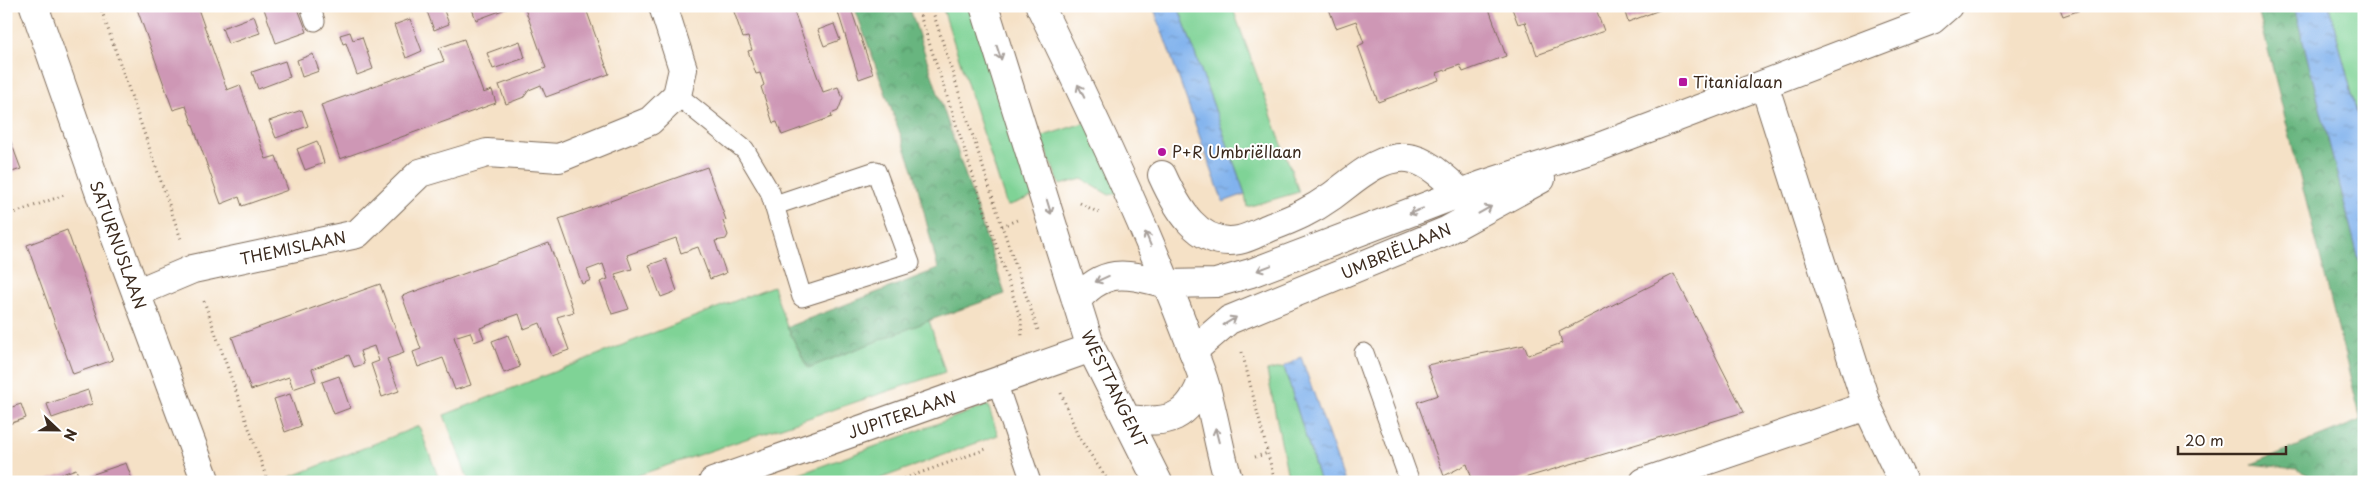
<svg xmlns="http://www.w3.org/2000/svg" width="2370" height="488" viewBox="0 0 2370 488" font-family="'Playpen Sans',sans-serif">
<defs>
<pattern id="forest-crowns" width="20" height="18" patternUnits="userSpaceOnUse" patternTransform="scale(1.25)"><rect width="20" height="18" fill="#67b57f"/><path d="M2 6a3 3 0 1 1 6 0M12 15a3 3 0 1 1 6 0" fill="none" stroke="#569367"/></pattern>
<pattern id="water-ripples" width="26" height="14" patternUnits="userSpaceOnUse" patternTransform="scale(1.25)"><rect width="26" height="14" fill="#81b2ed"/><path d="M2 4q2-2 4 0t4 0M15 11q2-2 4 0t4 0" fill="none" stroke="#6b91bf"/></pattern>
</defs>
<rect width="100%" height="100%" fill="#fff"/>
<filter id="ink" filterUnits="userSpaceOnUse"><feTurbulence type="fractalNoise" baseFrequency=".02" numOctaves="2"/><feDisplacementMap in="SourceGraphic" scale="10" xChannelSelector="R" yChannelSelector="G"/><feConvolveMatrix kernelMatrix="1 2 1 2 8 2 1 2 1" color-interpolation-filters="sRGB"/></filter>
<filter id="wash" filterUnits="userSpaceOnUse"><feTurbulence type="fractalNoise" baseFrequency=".0096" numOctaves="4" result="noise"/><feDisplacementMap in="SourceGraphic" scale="20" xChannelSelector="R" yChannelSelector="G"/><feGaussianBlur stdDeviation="1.12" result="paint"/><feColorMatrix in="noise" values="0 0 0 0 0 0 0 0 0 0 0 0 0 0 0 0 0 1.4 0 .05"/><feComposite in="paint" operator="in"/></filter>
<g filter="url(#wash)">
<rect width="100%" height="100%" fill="#f5e1c6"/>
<path fill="#7fd396" stroke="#5d7e5a" d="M942,6H973L1034,196L1007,206Z
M1178,6H1232L1299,192L1247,207L1245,194Z
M2329,6H2364V140Z
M1090,121L1125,192L1109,195L1082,179L1060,185L1040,137Z
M773,286L787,327L808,368L929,320L945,372L618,482H469L444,415Z
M1284,367L1320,482H1289L1267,371Z
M988,405L998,435L871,482H778Z
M419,426L440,482H289L288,478Z"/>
<path fill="url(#forest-crowns)" stroke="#51704e" d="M854,6H909L1005,294L936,318L808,368L787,327L938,269L914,172Z
M2257,6H2294L2364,280V482H2322L2296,469L2252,464L2361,420Z"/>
<path fill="url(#water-ripples)" stroke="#5e6e86" d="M1153,6H1178L1245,194L1223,202Z
M2294,6H2329L2364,140V280Z
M1301,357L1345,482H1320L1284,367Z"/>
<g id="blocks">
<path fill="#ce97b5" d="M136,6H197L227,90L240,85L266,159L276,156L288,190L242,206L239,197L221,204L186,106L173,110Z
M263,6H297L307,32L276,43Z
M425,6H447L443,8L449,24L434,30Z
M471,6H507L508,8L476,20Z
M524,6H585L609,74L546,97L541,85L529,90L524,97L506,104L499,85L546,68Z
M732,6H792L823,92L838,87L843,98L838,111L831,114L832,117L782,135L777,122L773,123L761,87L764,85L760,73L756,74L748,51L752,50L748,37L743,38Z
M836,6H850L873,74L859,79Z
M1328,6H1440L1441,9L1449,6H1488L1506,56L1463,72L1460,65L1437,73L1439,80L1378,102L1358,46L1364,43L1356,21L1336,28Z
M1511,6H1595L1604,31L1537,55L1525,22L1518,24Z
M1623,6H1670L1628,22Z
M2059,6H2089V7L2063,16Z
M254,16L260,33L228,44L222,28Z
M410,19L422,51L406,58L394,25Z
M834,24L840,40L824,46L818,30Z
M350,32L353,40L362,37L373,69L357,75L346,43L343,44L340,35Z
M464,39L483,93L492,90L496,103L340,159L321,105L444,61L439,48Z
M520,41L525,58L493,69L487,53Z
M313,54L319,71L302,77L297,60Z
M285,61L290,77L258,89L252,72Z
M302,110L308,126L276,138L269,121Z
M6,129L21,169L6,174Z
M317,141L324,163L305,170L297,149Z
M707,167L726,220L723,221L728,235L726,239L715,241L726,273L710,279L698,247L681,253L676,238L627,255L632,269L615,274L629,309L612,314L600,282L608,279L603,264L587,270L591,280L582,284L559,219Z
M67,230L113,360L73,374L27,245Z
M549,243L574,312L557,317L569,350L552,356L540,323L524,329L519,314L480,328L484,338L474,342L470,332L454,337L471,385L455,390L443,358L418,367L413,352L421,349L402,296Z
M666,259L677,291L661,297L649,265Z
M1674,274L1744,412L1511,482H1473L1467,464L1444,476L1417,402L1438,395L1427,365L1524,345L1528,355L1562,343L1559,332Z
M380,284L404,353L387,359L399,391L382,397L371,364L379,361L374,346L360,351L364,364L354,367L349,355L312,369L316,381L293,389L289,377L251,390L232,337Z
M508,335L520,367L504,373L492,341Z
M339,376L350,408L334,414L322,382Z
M88,390L92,404L52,418L47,404Z
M290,394L301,426L285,432L274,399Z
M21,404L26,418L6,425V409Z
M126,463L133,482L45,480L76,469L79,479Z"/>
</g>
</g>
<g filter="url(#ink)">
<use href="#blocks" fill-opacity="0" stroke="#7c6a59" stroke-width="1"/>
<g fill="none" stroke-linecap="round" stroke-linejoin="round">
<g stroke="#7c6a59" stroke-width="21">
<path id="lane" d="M310,6L315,21
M677,95L745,150L770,192L802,297L910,263L876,171L775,205
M1364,353L1410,482
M997,382L1031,482"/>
</g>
<g stroke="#7c6a59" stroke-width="30">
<path id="street" d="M34,6L108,217L206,482
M1764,84L1867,406L1903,482
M1162,175C1176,206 1198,248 1239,240C1250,238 1261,231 1271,227C1295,218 1311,211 1332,196C1354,180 1379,155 1408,158C1428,160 1447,181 1462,193
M1167,284L1216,283L1251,273L1482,185L1599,147L1932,20L1948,6
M136,293L193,269L357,234L420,173L487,153L559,158L650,121L677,95L683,69L663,6
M1193,351L1229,320L1446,231L1541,179
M713,482L1091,348
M1644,482L1867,406"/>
</g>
<g stroke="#7c6a59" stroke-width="30">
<path id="secondary" d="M984,6L1091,348L1158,482
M1040,6C1099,127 1156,248 1202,375C1214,409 1218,447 1229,482
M1076,301C1105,266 1127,274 1167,284
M1128,419C1168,424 1189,419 1203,378"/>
</g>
<path stroke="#7c6a59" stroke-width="3" stroke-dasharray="1 4" stroke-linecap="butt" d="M100,6L181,239
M917,6L1021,320L1022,337
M931,6L1002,226L1039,333
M1080,203L1101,214
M6,216L67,194
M1002,226L1017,220
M204,301L268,482
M1242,352L1275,482
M1061,393L1078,436L1109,482
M1255,457L1268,453
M895,482L989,448"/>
<use href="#lane" stroke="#fff" stroke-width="19"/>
<use href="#street" stroke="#fff" stroke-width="28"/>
<use href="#secondary" stroke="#fff" stroke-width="28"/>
</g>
<defs><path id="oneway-shaft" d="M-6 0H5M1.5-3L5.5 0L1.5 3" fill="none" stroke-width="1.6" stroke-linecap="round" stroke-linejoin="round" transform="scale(1.25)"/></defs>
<g stroke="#a79f9a">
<use href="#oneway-shaft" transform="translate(999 53) rotate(72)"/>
<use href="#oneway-shaft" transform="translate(1081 91) rotate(-116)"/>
<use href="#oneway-shaft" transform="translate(1049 207) rotate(73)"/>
<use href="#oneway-shaft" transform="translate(1485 210) rotate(-29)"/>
<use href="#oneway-shaft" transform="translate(1416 211) rotate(159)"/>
<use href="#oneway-shaft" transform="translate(1148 239) rotate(-112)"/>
<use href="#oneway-shaft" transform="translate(1264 268) rotate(159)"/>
<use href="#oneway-shaft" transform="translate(1102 279) rotate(156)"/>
<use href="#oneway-shaft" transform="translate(1230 321) rotate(-31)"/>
<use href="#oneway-shaft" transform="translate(1217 435) rotate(-104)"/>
</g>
</g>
<g fill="#b5179e" stroke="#fff" stroke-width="2">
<rect x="1678" y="77" width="10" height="10" rx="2.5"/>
<circle cx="1162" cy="152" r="5"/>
</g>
<g text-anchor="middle" stroke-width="4" stroke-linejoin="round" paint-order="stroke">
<g font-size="16" fill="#3b2a1e" stroke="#fff" text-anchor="start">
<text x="1693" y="88">Titanialaan</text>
<text x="1172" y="158">P+R Umbriëllaan</text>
</g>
<g font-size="16" fill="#3b2a1e" stroke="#fff">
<text transform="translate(118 245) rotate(70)" y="6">SATURNUSLAAN</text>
<text transform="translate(293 248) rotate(-12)" y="6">THEMISLAAN</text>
<text transform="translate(1396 251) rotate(-23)" y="6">UMBRIËLLAAN</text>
<text transform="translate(1114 389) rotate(64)" y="6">WESTTANGENT</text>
<text transform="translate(902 415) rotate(-19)" y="6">JUPITERLAAN</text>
</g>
</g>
<rect width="2370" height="488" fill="none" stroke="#fff" stroke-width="25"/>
<g transform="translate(58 430) rotate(112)" stroke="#ffffff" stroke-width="4" paint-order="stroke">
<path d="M0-4L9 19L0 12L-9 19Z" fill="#3b2a1e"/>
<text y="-8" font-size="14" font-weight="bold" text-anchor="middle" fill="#3b2a1e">N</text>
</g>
<path d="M2178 446v8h108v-8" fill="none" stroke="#3b2a1e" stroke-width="2.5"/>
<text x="2185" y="446" font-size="15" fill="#3b2a1e" stroke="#ffffff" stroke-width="4" paint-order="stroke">20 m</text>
</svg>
